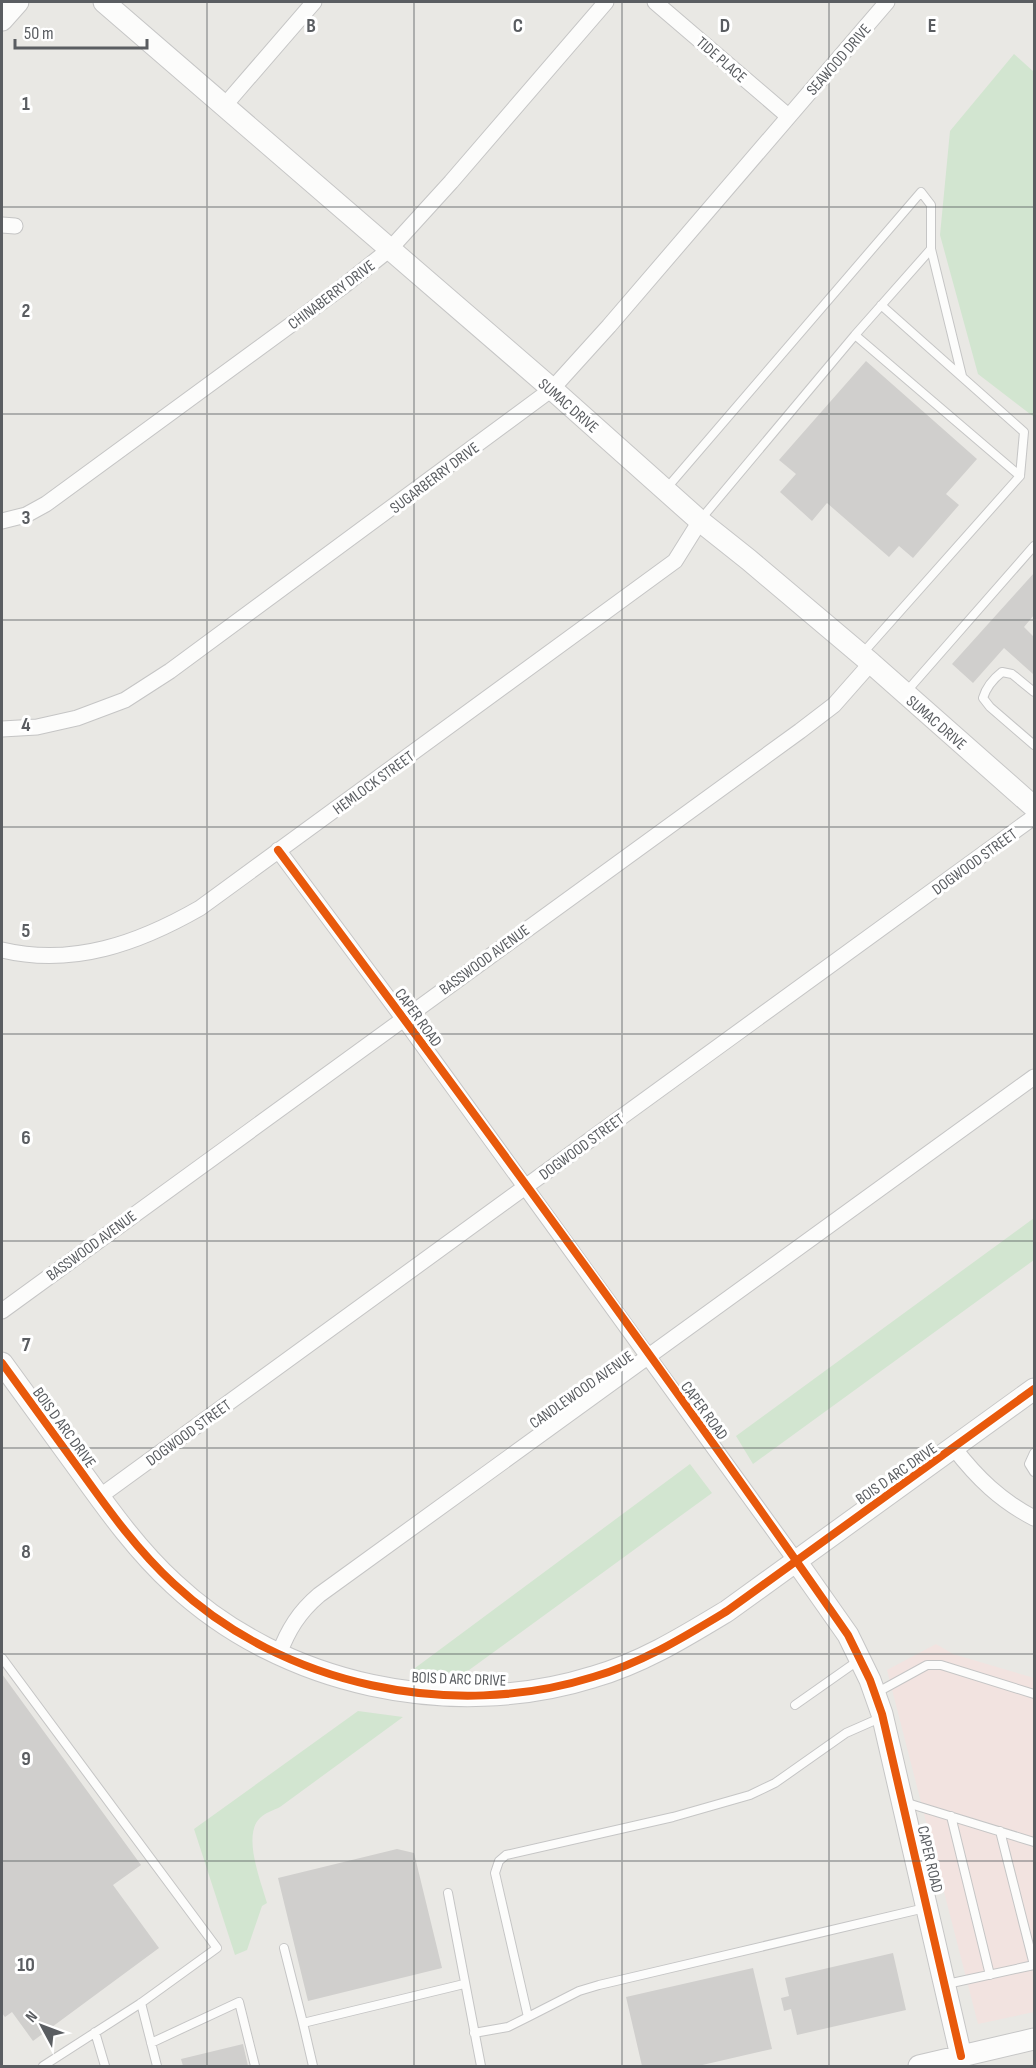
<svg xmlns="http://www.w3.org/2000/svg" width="1036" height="2068" viewBox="0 0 1036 2068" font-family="'Sofia Sans Condensed',sans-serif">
<rect width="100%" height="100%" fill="#e9e8e4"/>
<path fill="#f2e3e0" d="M936,1644L953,1654L1034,1678V2012L978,2024L887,1670Z"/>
<path fill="#d2e5d0" d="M1014,54L1034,72V417L978,374L940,235L950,131Z
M1034,1218V1260L753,1464L736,1436Z
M690,1464L712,1493L465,1673L411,1671Z
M358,1711L403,1717L280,1807C274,1810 265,1813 260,1818C242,1835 261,1882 267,1903L262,1906L247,1950L235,1955L194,1829Z"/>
<path fill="#d0cfcd" d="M866,361L977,459L946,494L959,505L913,558L899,546L889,557L827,503L812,521L780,492L796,474L779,460Z
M1034,573V615L1024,627L1034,637V672L1033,674L1004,648L973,683L952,664Z
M2,1674L141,1865L113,1885L159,1948L33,2041L12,2012L5,2017L2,2013Z
M397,1849L414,1853L442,1968L308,2001L278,1878Z
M893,1953L906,2010L797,2035L791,2009L784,2011L781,1998L789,1996L785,1978Z
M753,1968L772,2049L698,2066H642L626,1997Z
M243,2044L248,2066H183L181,2059Z"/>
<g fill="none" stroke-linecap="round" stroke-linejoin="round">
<g stroke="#c5c5c5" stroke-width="10">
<path id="lane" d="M931,249L962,376
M881,305L1024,432L1020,476
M855,335L1020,476L862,654
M666,489L921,192L931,205V249L855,335L701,519
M907,691L1034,546
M1034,692L1012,674L1002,672C993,679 986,688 983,698L990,707L1034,745
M1034,1453L1029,1464L1034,1472
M2,1658L217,1948L141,2003L43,2066
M876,1693L927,1665H941L1034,1694
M795,1705L859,1660
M904,1802L1034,1842
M951,1816L990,1975
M1000,1831L1034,1965
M448,1893L481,2066
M284,1948L303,2023
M947,1984L1034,1965
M141,2003L157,2066
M528,2017L579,1991L599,1985L925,1908
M95,2032L105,2066
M474,2033L508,2027L528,2017L495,1873L499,1861L506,1855L673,1817L750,1795L775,1783L846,1733L880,1718
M151,2043L239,2002L255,2066
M313,2066L303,2023L464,1984"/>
</g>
<g stroke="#c5c5c5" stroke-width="17">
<path id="street" d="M655,2L788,116
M225,105L314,2
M2,225L15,226
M2,521L26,515L46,504L341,288L390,249L451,182L606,2
M2,729L37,727L77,718L125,700L170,671L552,389L609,326L887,2
M278,850L403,1018L796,1561
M2,950C73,967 139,943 200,908L675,561L700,521
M2,1311L800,731L834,705L871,663
M954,1448C977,1478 1001,1501 1034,1518
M99,1497L1034,817
M279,1654C288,1630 299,1612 319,1595L1034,1077"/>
</g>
<g stroke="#c6c6c6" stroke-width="23">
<path id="secondary" d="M104,2L552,389L700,521L749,560L871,663L1034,807
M2,20L18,2
M2,1363C28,1399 55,1436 82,1473C110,1512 138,1551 174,1584C283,1686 452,1721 593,1677C642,1663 684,1637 727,1611L1034,1389
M796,1561L848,1635L870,1680L882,1714L961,2056
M919,2066L1034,2039"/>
</g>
<use href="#lane" stroke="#fcfcfb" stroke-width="8"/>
<use href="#street" stroke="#fcfcfb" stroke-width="15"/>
<use href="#secondary" stroke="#fcfcfb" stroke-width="21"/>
<g stroke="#fff" stroke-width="11">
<path id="cycleway" d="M278,850C472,1109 664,1370 848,1635L870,1680L882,1714L961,2056
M2,1363C28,1399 55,1436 82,1473C110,1512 138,1551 174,1584C283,1686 452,1721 593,1677C642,1663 684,1637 727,1611L1034,1389"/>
</g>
<use href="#cycleway" stroke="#e8590c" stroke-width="8"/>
</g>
<path fill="none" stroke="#5a5d61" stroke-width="1.5" stroke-opacity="0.55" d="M207,2V2066M414,2V2066M622,2V2066M829,2V2066M2,207H1034M2,414H1034M2,620H1034M2,827H1034M2,1034H1034M2,1241H1034M2,1448H1034M2,1654H1034M2,1861H1034"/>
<g text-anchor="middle" stroke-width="6" stroke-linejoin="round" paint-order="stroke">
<g font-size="16" fill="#5a5d61" stroke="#fff">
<text transform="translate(722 59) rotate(41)" y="6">TIDE PLACE</text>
<text transform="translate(838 59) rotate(-49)" y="6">SEAWOOD DRIVE</text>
<text transform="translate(331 294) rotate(-37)" y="6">CHINABERRY DRIVE</text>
<text transform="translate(569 405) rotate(41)" y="6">SUMAC DRIVE</text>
<text transform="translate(434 477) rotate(-37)" y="6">SUGARBERRY DRIVE</text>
<text transform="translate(937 722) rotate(41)" y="6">SUMAC DRIVE</text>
<text transform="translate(373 782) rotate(-36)" y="6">HEMLOCK STREET</text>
<text transform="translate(974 861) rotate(-36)" y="6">DOGWOOD STREET</text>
<text transform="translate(484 959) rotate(-36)" y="6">BASSWOOD AVENUE</text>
<text transform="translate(419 1017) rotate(54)" y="6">CAPER ROAD</text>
<text transform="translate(581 1146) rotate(-36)" y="6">DOGWOOD STREET</text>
<text transform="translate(91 1245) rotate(-36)" y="6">BASSWOOD AVENUE</text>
<text transform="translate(581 1389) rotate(-35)" y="6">CANDLEWOOD AVENUE</text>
<text transform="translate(705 1410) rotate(54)" y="6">CAPER ROAD</text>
<text transform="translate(65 1427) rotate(54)" y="6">BOIS D ARC DRIVE</text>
<text transform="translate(188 1432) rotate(-36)" y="6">DOGWOOD STREET</text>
<text transform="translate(896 1473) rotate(-35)" y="6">BOIS D ARC DRIVE</text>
<text transform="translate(459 1678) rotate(2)" y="6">BOIS D ARC DRIVE</text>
<text transform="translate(931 1859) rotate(77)" y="6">CAPER ROAD</text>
</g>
</g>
<g font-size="20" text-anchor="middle" font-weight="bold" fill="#5a5d61" stroke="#fff" stroke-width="6" stroke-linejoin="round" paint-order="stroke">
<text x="311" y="32">B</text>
<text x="518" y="32">C</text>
<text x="725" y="32">D</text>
<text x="932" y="32">E</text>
<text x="26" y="110">1</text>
<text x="26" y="317">2</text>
<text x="26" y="524">3</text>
<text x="26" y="731">4</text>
<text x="26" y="937">5</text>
<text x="26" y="1144">6</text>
<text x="26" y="1351">7</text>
<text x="26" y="1558">8</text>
<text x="26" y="1765">9</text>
<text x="26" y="1971">10</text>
</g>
<rect width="1036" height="2068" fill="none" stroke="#5a5d61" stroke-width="6"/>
<g transform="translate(42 2026) rotate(311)" stroke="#ffffff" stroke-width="4.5" paint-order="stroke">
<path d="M0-4.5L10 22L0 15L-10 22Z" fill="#5a5d61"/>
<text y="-9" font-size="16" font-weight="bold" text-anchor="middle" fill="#5a5d61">N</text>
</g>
<path d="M15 39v9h132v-9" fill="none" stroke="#5a5d61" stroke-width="3"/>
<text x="24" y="39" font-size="18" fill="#5a5d61" stroke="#ffffff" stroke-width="4.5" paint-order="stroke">50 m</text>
</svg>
